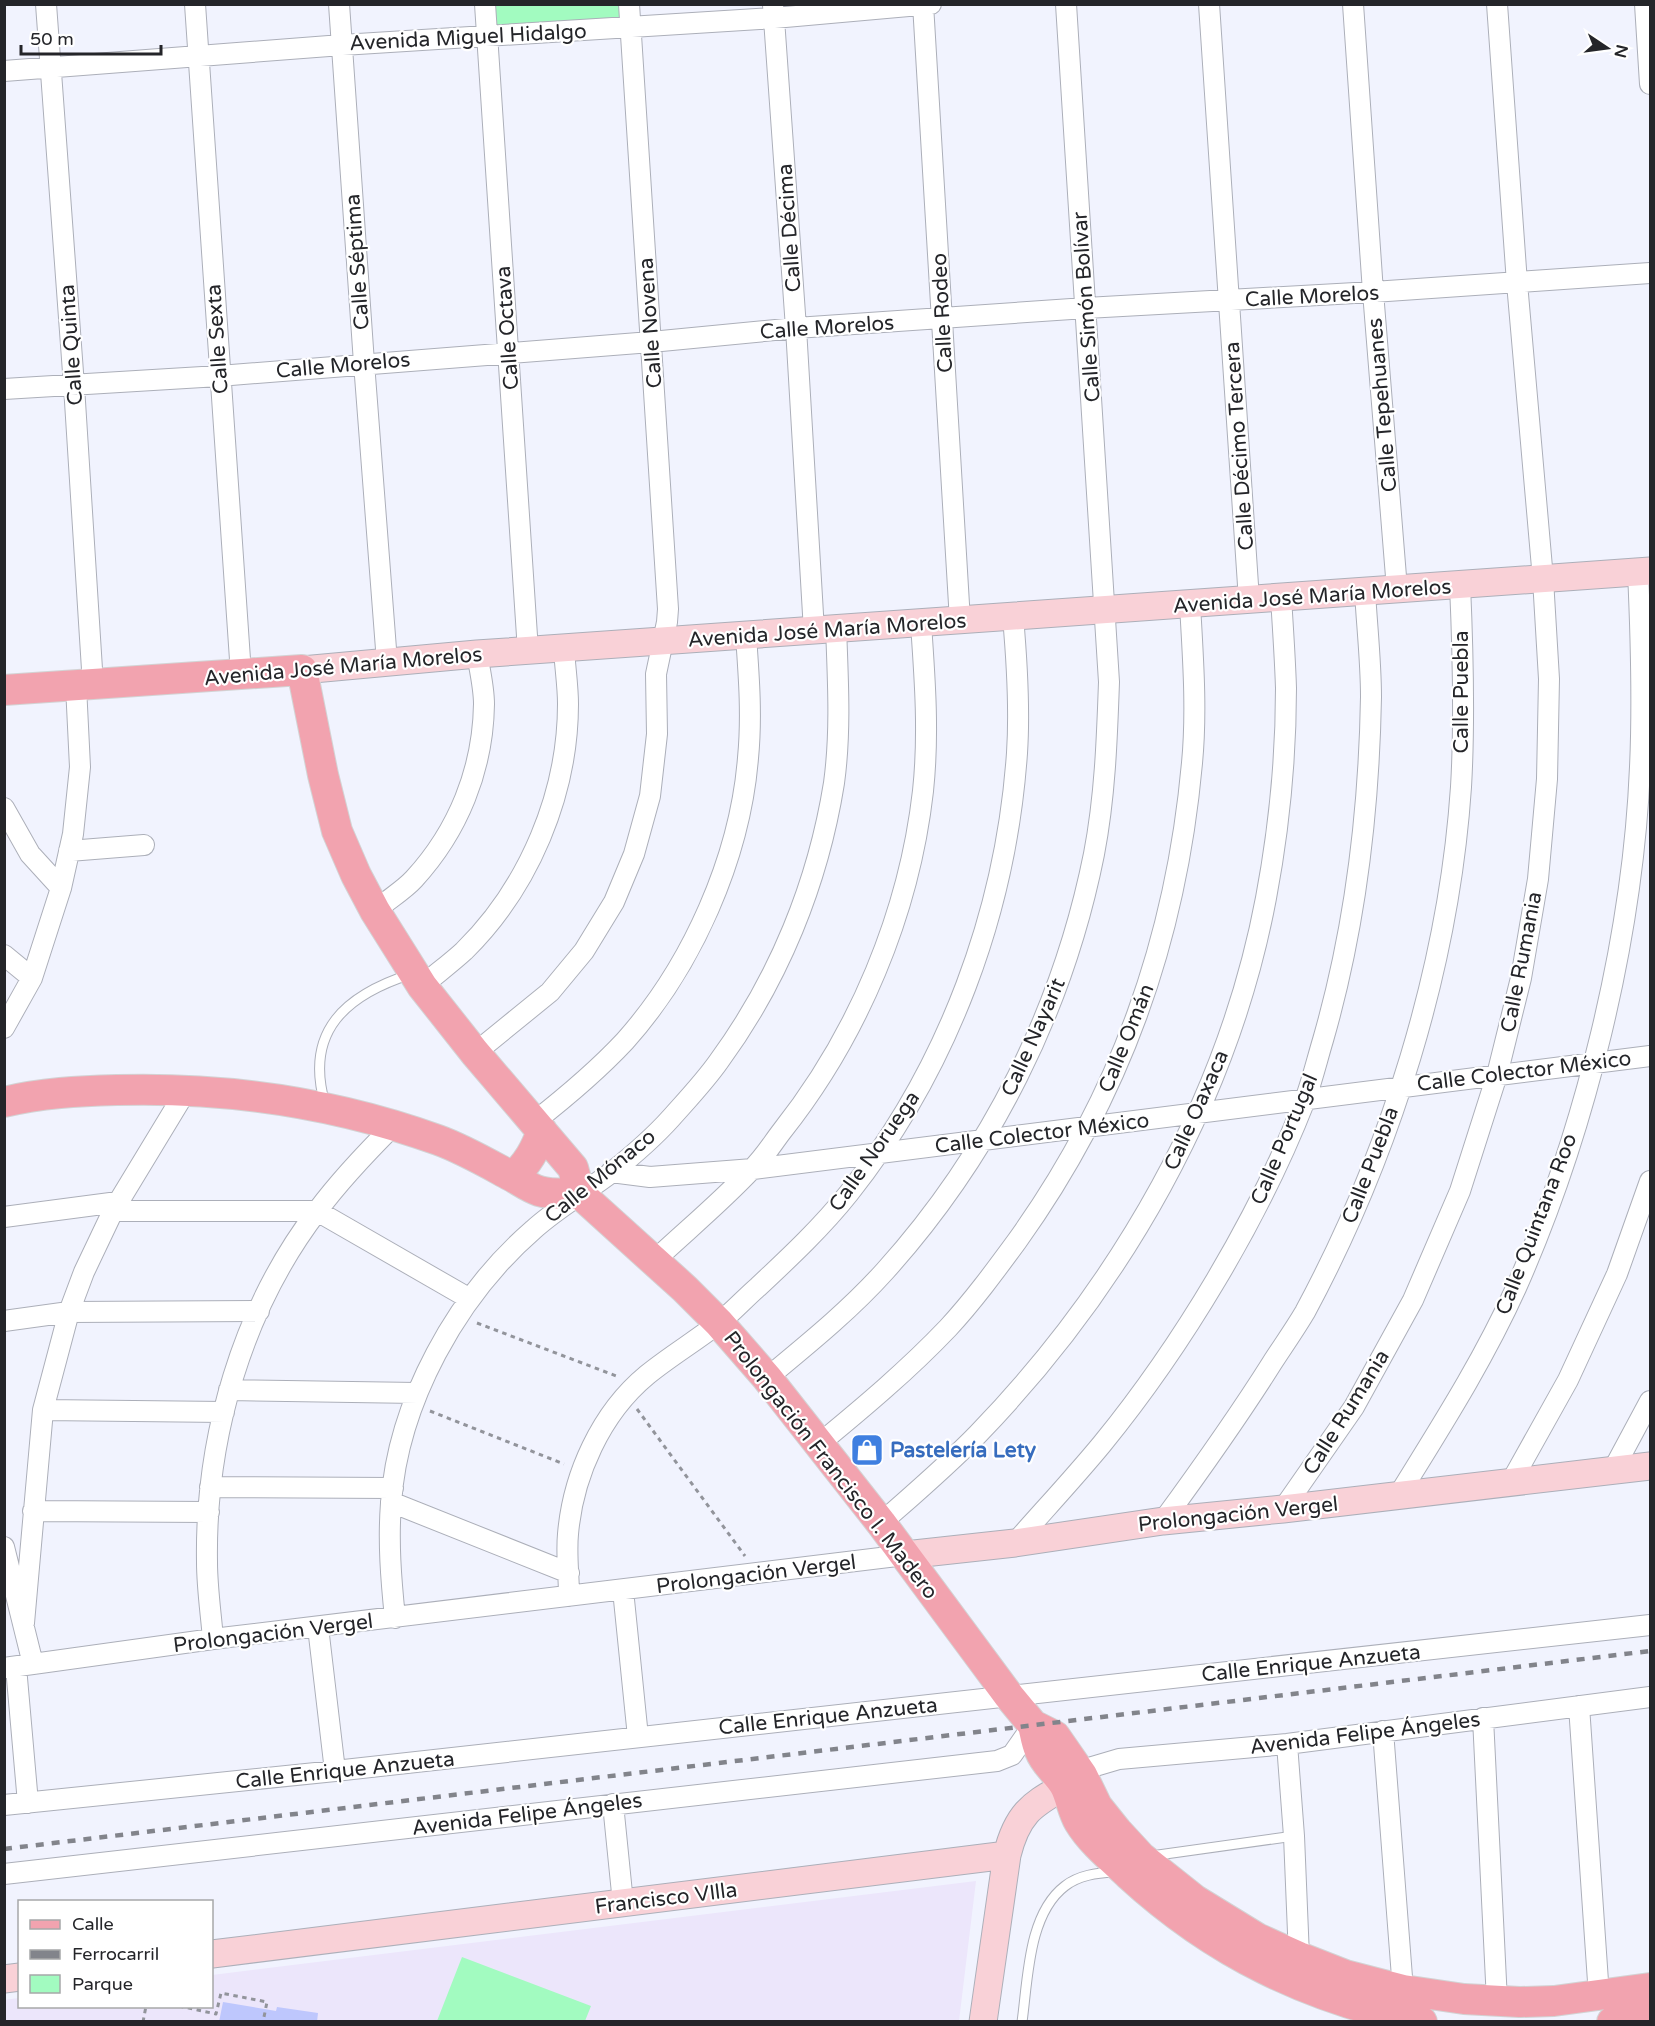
<svg xmlns="http://www.w3.org/2000/svg" width="1655" height="2026" viewBox="0 0 1655 2026" font-family="'Varela Round',sans-serif">
<rect width="100%" height="100%" fill="#f1f3fe"/>
<path fill="#ece6fb" d="M976,1881L959,2021L5,2022L4,2000L19,1998L20,2006H212V1975Z"/>
<path fill="#a2fbc0" d="M490,5H625L626,24L492,32Z
M462,1957L591,2006L585,2021H437Z"/>
<path fill="#bec7fd" d="M223,2002L276,2011L277,2007L318,2013L317,2022H219Z"/>
<g fill="none" stroke-linecap="round" stroke-linejoin="round">
<g stroke="#acafb9" stroke-width="11">
<path id="lane" d="M325,1104C304,1031 346,995 411,974
M1151,1856L1294,1836
M1022,2022C1028,1979 1028,1914 1065,1886C1079,1875 1097,1873 1114,1872"/>
</g>
<g stroke="#acafb9" stroke-width="22">
<path id="street" d="M46,4L74,386L93,685
M195,4L241,674
M339,4L364,363L387,662
M485,4L528,651
M923,4L960,621
M1209,4L1249,600
M1353,4L1373,292L1397,589
M1645,4L1650,84
M773,5L796,328L814,631
M4,71L342,45L774,18L931,4
M4,389L219,376L651,342L796,328L1086,308L1373,292L1650,273
M4,808L30,854L61,888
M69,851L144,845
M375,911C387,900 403,891 414,879C458,831 483,770 484,704C484,688 480,671 477,654
M4,955L32,978
M422,986C436,974 451,963 464,951C529,887 568,794 568,704C568,686 565,667 564,649
M4,1028L32,978L61,888L73,834L80,767L76,686
M475,1053L550,992L584,951L614,902L634,854L650,796L657,734L656,674L667,622L668,609L629,4
M534,1122C566,1097 597,1071 625,1041C692,966 740,858 748,758C752,717 749,677 746,636
M611,1172L650,1177L753,1169L1650,1056
M113,1211H317L470,1299
M4,1217L118,1202
M655,1260C687,1230 721,1202 751,1170C763,1159 772,1144 782,1131C858,1035 909,914 923,791C929,735 925,680 921,624
M4,1321L69,1312L259,1311
M767,1378C808,1344 849,1311 885,1271C991,1153 1063,1009 1094,854C1105,797 1107,739 1109,682L1066,4
M229,1390L417,1393
M43,1410L224,1412
M819,1444C864,1407 908,1370 948,1328C973,1301 995,1271 1017,1241C1120,1097 1176,940 1192,763C1197,711 1193,657 1190,605
M1613,1470L1650,1401
M1511,1482L1568,1380L1617,1274L1650,1181
M210,1487L393,1488
M1398,1496C1440,1428 1483,1361 1516,1288C1585,1132 1633,938 1640,767C1643,702 1641,637 1638,572
M391,1502L569,1573
M1283,1509L1354,1407L1413,1300L1460,1191L1497,1075L1521,978L1538,879L1547,779L1549,679L1543,579L1517,283L1497,4
M33,1511L209,1512
M1163,1521C1201,1469 1238,1417 1272,1363C1283,1346 1295,1329 1305,1312C1390,1154 1449,966 1461,787C1465,719 1463,652 1460,585
M881,1523C914,1494 948,1465 978,1434C1120,1287 1228,1100 1266,898C1279,829 1286,757 1286,688C1285,658 1283,628 1281,598
M1015,1543C1044,1510 1074,1478 1102,1444C1182,1346 1259,1218 1305,1100C1312,1081 1317,1060 1323,1040C1355,929 1369,813 1371,697C1371,662 1367,627 1365,592
M4,1547L33,1664
M623,1590L638,1737
M569,1596C569,1576 566,1554 568,1534C573,1475 601,1413 647,1375C669,1357 694,1342 716,1325C731,1314 744,1299 758,1287C790,1257 822,1227 849,1193C948,1068 1006,912 1017,753C1020,708 1017,662 1013,617
M395,1618C391,1579 388,1542 391,1503C398,1402 457,1296 533,1230C557,1208 586,1192 612,1172C632,1156 654,1137 671,1118C687,1100 705,1081 719,1061C779,979 818,883 834,783C841,732 838,680 836,628
M24,1623L43,1410L69,1312L84,1272L113,1211L187,1089
M318,1627L335,1771
M213,1639C211,1614 207,1588 207,1562C205,1438 242,1309 318,1210C341,1179 367,1152 394,1125
M16,1667L28,1803
M4,1668L213,1639L905,1555
M1579,1706L1599,1996
M1483,1718L1497,2001
M1383,1731L1403,1990
M1287,1744L1294,1836L1299,1957
M1082,1775L1092,1767L1119,1759L1287,1744L1650,1697
M613,1804L623,1903
M4,1805L335,1771L1650,1625
M4,1874L997,1761L1012,1755L1033,1725"/>
</g>
<g stroke="#acafb9" stroke-width="29">
<path id="secondary" d="M302,670L477,654L1650,571
M905,1555L1015,1543L1163,1521L1283,1509L1650,1466
M212,1954L1007,1855
M4,1979L20,1977
M983,2022L1007,1855C1020,1802 1042,1802 1082,1775"/>
</g>
<g stroke="#d3d3d4" stroke-width="32">
<path id="primary" d="M4,690L302,670L323,775L337,831L356,875L375,911L422,986L475,1053L573,1168L580,1194L685,1289L719,1323L767,1378L881,1523L1009,1696L1033,1725L1055,1736L1082,1775L1097,1806L1117,1831L1141,1857L1195,1900L1257,1938L1299,1957L1345,1975L1403,1990L1464,1999L1520,2002L1554,2001L1650,1988
M4,1102C41,1093 79,1091 117,1090C228,1087 333,1102 438,1140C463,1149 487,1163 511,1176C520,1181 530,1188 539,1191C551,1195 567,1193 580,1194
M513,1177C528,1163 535,1150 542,1131
M1033,1725C1035,1733 1036,1743 1040,1751C1045,1765 1060,1775 1066,1788C1071,1799 1073,1812 1079,1822C1091,1842 1112,1859 1129,1875C1214,1953 1309,1999 1422,2022
M1612,2022L1650,2016"/>
</g>
<path stroke="#92949b" stroke-width="3" stroke-dasharray="4.5 4.5" stroke-linecap="butt" d="M477,1323L619,1377
M637,1409L745,1556
M430,1411L564,1464
M179,2006L216,2014L221,1993L267,2002L263,2022
M143,2022L146,2006"/>
<use href="#lane" stroke="#fff" stroke-width="9"/>
<use href="#street" stroke="#fff" stroke-width="20"/>
<use href="#secondary" stroke="#f9d1d7" stroke-width="27"/>
<use href="#primary" stroke="#f2a3af" stroke-width="30"/>
<path stroke="#82848b" stroke-width="4.5" stroke-dasharray="8 8" stroke-linecap="butt" d="M4,1849L1650,1651"/>
</g>
<defs>
<g id="shop-square" transform="scale(1.725)"><rect x="-9" y="-9" width="18" height="18" rx="4" fill="#3f7fe0" stroke="#fff"/><path d="M-5-2.5h2.3a2.7 3.5 0 0 1 5.4 0H5L5.5 6h-11ZM-1.5-2.5h3a1.5 2.3 0 0 0-3 0Z" fill="#fff"/></g>
</defs>
<g fill-rule="evenodd">
<use href="#shop-square" x="867" y="1450"/>
</g>
<g text-anchor="middle" stroke-width="4.5" stroke-linejoin="round" paint-order="stroke">
<g font-size="21" fill="#242529" stroke="#fff">
<text transform="translate(468 37) rotate(-3)" y="7">Avenida Miguel Hidalgo</text>
<text transform="translate(789 228) rotate(-94)" y="7">Calle Décima</text>
<text transform="translate(357 262) rotate(-94)" y="7">Calle Séptima</text>
<text transform="translate(1312 296) rotate(-3)" y="7">Calle Morelos</text>
<text transform="translate(1086 307) rotate(-94)" y="7">Calle Simón Bolívar</text>
<text transform="translate(942 313) rotate(-93)" y="7">Calle Rodeo</text>
<text transform="translate(650 323) rotate(-94)" y="7">Calle Novena</text>
<text transform="translate(827 327) rotate(-4)" y="7">Calle Morelos</text>
<text transform="translate(507 328) rotate(-94)" y="7">Calle Octava</text>
<text transform="translate(217 339) rotate(-94)" y="7">Calle Sexta</text>
<text transform="translate(71 345) rotate(-94)" y="7">Calle Quinta</text>
<text transform="translate(343 365) rotate(-5)" y="7">Calle Morelos</text>
<text transform="translate(1382 405) rotate(-95)" y="7">Calle Tepehuanes</text>
<text transform="translate(1239 446) rotate(-94)" y="7">Calle Décimo Tercera</text>
<text transform="translate(1312 596) rotate(-4)" y="7">Avenida José María Morelos</text>
<text transform="translate(827 630) rotate(-4)" y="7">Avenida José María Morelos</text>
<text transform="translate(343 666) rotate(-5)" y="7">Avenida José María Morelos</text>
<text transform="translate(1461 692) rotate(-90)" y="7">Calle Puebla</text>
<text transform="translate(1521 962) rotate(-79)" y="7">Calle Rumania</text>
<text transform="translate(1033 1037) rotate(-66)" y="7">Calle Nayarit</text>
<text transform="translate(1126 1038) rotate(-68)" y="7">Calle Omán</text>
<text transform="translate(1524 1071) rotate(-7)" y="7">Calle Colector México</text>
<text transform="translate(1196 1110) rotate(-66)" y="7">Calle Oaxaca</text>
<text transform="translate(1042 1133) rotate(-7)" y="7">Calle Colector México</text>
<text transform="translate(1284 1139) rotate(-67)" y="7">Calle Portugal</text>
<text transform="translate(874 1151) rotate(-55)" y="7">Calle Noruega</text>
<text transform="translate(1370 1165) rotate(-69)" y="7">Calle Puebla</text>
<text transform="translate(600 1176) rotate(-39)" y="7">Calle Mónaco</text>
<text transform="translate(1536 1224) rotate(-69)" y="7">Calle Quintana Roo</text>
<text transform="translate(1346 1412) rotate(-58)" y="7">Calle Rumania</text>
<text transform="translate(831 1465) rotate(52)" y="7">Prolongación Francisco I. Madero</text>
<text transform="translate(1238 1514) rotate(-6)" y="7">Prolongación Vergel</text>
<text transform="translate(756 1574) rotate(-7)" y="7">Prolongación Vergel</text>
<text transform="translate(273 1633) rotate(-7)" y="7">Prolongación Vergel</text>
<text transform="translate(1311 1663) rotate(-6)" y="7">Calle Enrique Anzueta</text>
<text transform="translate(828 1716) rotate(-6)" y="7">Calle Enrique Anzueta</text>
<text transform="translate(1365 1733) rotate(-7)" y="7">Avenida Felipe Ángeles</text>
<text transform="translate(345 1770) rotate(-6)" y="7">Calle Enrique Anzueta</text>
<text transform="translate(527 1814) rotate(-7)" y="7">Avenida Felipe Ángeles</text>
<text transform="translate(666 1898) rotate(-7)" y="7">Francisco VIlla</text>
</g>
<g font-size="21" font-weight="bold" fill="#366cbe" stroke="#fff" text-anchor="start">
<text x="890" y="1457">Pastelería Lety</text>
</g>
</g>
<rect width="1655" height="2026" fill="none" stroke="#242529" stroke-width="12"/>
<rect x="18" y="1900" width="195" height="108" fill="#ffffff" stroke="#a7a8a9" stroke-width="1.5"/>
<rect x="30" y="1920" width="30" height="9" fill="#f2a3af" stroke="#a7a8a9" stroke-width="1.5"/>
<text x="72" y="1930" font-size="18" fill="#242529">Calle</text>
<rect x="30" y="1950" width="30" height="9" fill="#82848b" stroke="#a7a8a9" stroke-width="1.5"/>
<text x="72" y="1960" font-size="18" fill="#242529">Ferrocarril</text>
<rect x="30" y="1975" width="30" height="18" fill="#a2fbc0" stroke="#a7a8a9" stroke-width="1.5"/>
<text x="72" y="1990" font-size="18" fill="#242529">Parque</text>
<g transform="translate(1607 48) rotate(103)" stroke="#ffffff" stroke-width="4.5" paint-order="stroke">
<path d="M0-4.5L10 22L0 15L-10 22Z" fill="#242529"/>
<text y="-9" font-size="16" font-weight="bold" text-anchor="middle" fill="#242529">N</text>
</g>
<path d="M21 45v9h140v-9" fill="none" stroke="#242529" stroke-width="3"/>
<text x="30" y="45" font-size="18" fill="#242529" stroke="#ffffff" stroke-width="4.5" paint-order="stroke">50 m</text>
</svg>
